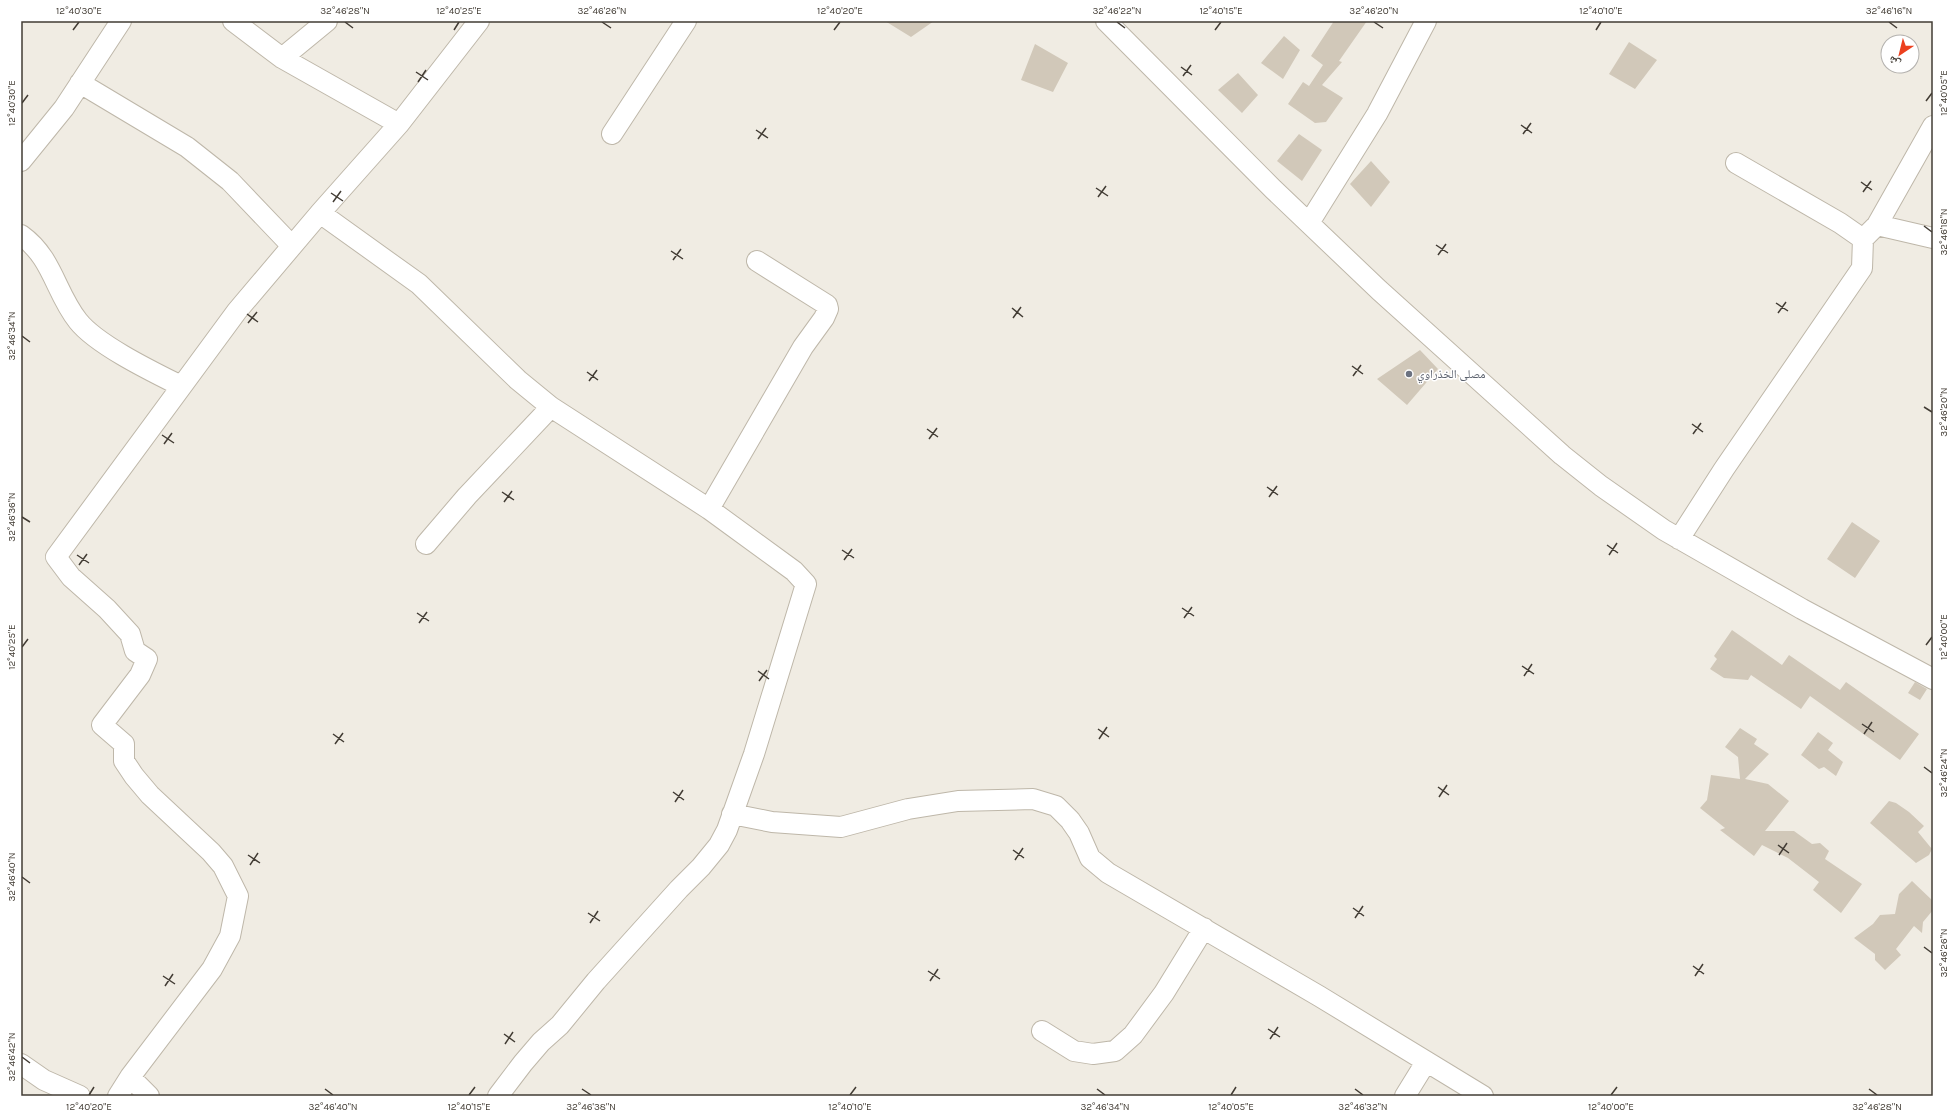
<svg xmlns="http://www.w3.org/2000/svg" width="1954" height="1117" viewBox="0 0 1954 1117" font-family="Karla,'Noto Naskh Arabic',sans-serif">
<rect width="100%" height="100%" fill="#f0ece3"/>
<path fill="#d1c8b9" d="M885,21H934L911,37Z
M1334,21H1367L1339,61L1342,62L1322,85L1343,98L1326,122L1315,123L1288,104L1303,82L1309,86L1323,65L1311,56Z
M1284,36L1300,50L1283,79L1261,63Z
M1629,42L1657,60L1635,89L1609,74Z
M1035,44L1068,63L1053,92L1021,80Z
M1238,73L1258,95L1242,113L1218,90Z
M1299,134L1322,150L1302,181L1277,161Z
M1371,161L1390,182L1371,207L1350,184Z
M1420,350L1438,369L1407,405L1377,379Z
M1852,522L1880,541L1855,578L1827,559Z
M1732,630L1782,665L1789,655L1840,690L1846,682L1919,734L1900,760L1810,696L1801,709L1751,675L1748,680L1724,678L1710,669L1717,659L1714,656Z
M1915,682L1927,689L1920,700L1908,693Z
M1740,728L1757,739L1754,744L1769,754L1745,779L1768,784L1789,801L1765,831H1794L1812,844L1820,843L1829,851L1825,859L1862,884L1841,913L1813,890L1819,882L1788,858L1762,845L1754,856L1720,830L1725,828L1700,808L1707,800L1711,775L1740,779L1738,757L1725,747Z
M1818,732L1833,743L1828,750L1843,762L1836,776L1824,767L1819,769L1801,755Z
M1889,801L1896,803L1909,812L1924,826L1918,832L1932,849L1929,855L1916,863L1870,823Z
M1912,881L1933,901V910L1923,922L1922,933L1914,926L1896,949L1901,955L1885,970L1875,960V954L1854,938L1873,924L1880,915L1895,914L1899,894Z"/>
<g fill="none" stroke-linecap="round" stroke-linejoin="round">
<g stroke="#beb7a9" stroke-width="22">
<path id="minor" d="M233,21L282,58L399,124
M1106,21L1273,189L1379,290L1562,455L1601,486L1664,530L1802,609L1933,679
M282,58L327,21
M80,83L187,147L230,181L292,246
M612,134L686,21
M21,161L64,108L121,21
M1736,163L1840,223L1863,239
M320,213L419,284L518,380L551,407L709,509L794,571L806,584L754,754L727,830L719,845L701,867L679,889L596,981L560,1025L541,1042L523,1063L498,1096
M1309,223L1377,114L1426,21
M1877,225L1933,238
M21,235C53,258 55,292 78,321C97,345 153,372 181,386
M709,509L803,347L824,318L828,309L827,305L757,261
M1679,539L1724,469L1862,268L1863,239L1877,225L1933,126
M426,544L467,496L551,407
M732,814L772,822L841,827L908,809L958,801L1033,799L1056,806L1070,820L1079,833L1090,858L1108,873L1319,996L1483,1096
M1042,1031L1074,1051L1093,1054L1115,1051L1133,1035L1164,993L1204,928
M21,1064L44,1080L80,1096
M130,1077L149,1096
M118,1096L130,1077L212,969L230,936L238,896L223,866L211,852L150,795L134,776L124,761V744L102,725L140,675L147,659L135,651L130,634L107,609L71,577L56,557L237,311L320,213L399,124L479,21
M1405,1096L1426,1062"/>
</g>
<use href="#minor" stroke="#fff" stroke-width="20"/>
</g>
<path fill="none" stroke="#423c34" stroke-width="1.5" d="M345,22L353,28M602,22L611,28M1117,22L1125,28M1374,22L1383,28M1889,22L1897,28M73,30L79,22M454,30L459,22M834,30L840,22M1215,30L1221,22M1596,30L1601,22M1181,67L1192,75M416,72L428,80M1183,76L1191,65M418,82L426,70M1926,101L1932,93M22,103L28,95M1521,125L1532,133M756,130L768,138M1523,134L1531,123M758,139L766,128M1861,182L1872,190M1096,188L1108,196M1863,192L1871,181M331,193L343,201M1098,197L1106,186M333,202L341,191M1924,226L1932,232M1436,245L1448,253M671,251L683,259M1438,255L1446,244M673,260L681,249M1776,303L1788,311M1012,308L1023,317M1778,313L1786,302M247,314L258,322M1013,318L1021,307M248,323L257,312M22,336L30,342M1352,366L1363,374M587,372L598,380M1353,376L1361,365M589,381L597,370M1924,407L1932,412M1692,424L1703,432M927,429L938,437M1693,434L1701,423M162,435L174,443M929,439L937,428M164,444L172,433M1267,487L1278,495M502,492L514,500M1269,497L1277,486M504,502L512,491M22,517L30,522M1607,545L1618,553M842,550L854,558M77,555L89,563M1609,555L1617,543M844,560L852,549M79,565L87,554M1182,608L1194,616M417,613L429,621M1184,618L1192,607M419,623L427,612M1926,645L1932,637M22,647L28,639M1522,666L1534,674M758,671L769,679M1524,676L1532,664M759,681L767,670M1862,724L1874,732M1098,729L1109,737M333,734L344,742M1864,734L1872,722M1099,739L1107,727M335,744L343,733M1924,767L1932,773M1438,787L1449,795M673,792L684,800M1439,797L1447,785M675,802L683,790M1778,845L1789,853M1013,850L1024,858M248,855L260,863M1779,855L1787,843M1015,860L1023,848M250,865L258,853M22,877L30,883M1353,908L1364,916M588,913L600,921M1355,918L1363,906M590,923L598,911M1924,947L1932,953M1693,966L1704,974M928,971L940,979M163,976L175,984M1695,976L1703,964M930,981L938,969M165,986L173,974M1268,1029L1280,1037M504,1034L515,1042M1270,1039L1278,1027M505,1044L513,1032M22,1057L30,1063M325,1089L333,1095M582,1089L591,1095M1097,1089L1105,1095M1355,1089L1363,1095M1869,1089L1877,1095M89,1095L94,1087M469,1095L475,1087M850,1095L856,1087M1231,1095L1236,1087M1611,1095L1617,1087"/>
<circle fill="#6b7280" stroke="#fff" stroke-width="1.5" cx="1409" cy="374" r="4"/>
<g text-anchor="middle" stroke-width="3" stroke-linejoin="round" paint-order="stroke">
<g font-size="12" fill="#5b616d" stroke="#fff" text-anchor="start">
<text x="1417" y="378">مصلى الخذراوي</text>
</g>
</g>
<rect width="1954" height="1117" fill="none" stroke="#ffffff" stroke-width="44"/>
<g transform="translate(1900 54) rotate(215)"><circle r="19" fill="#ffffff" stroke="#b3b1ae"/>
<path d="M0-3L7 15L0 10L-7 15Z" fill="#ec401e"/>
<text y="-6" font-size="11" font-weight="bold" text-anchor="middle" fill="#423c34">ش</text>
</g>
<rect x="22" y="22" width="1910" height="1073" fill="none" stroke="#423c34" stroke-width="1.5"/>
<g font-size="10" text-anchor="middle" fill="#423c34">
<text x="79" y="14">12°40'30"E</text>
<text x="345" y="14">32°46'28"N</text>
<text x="459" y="14">12°40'25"E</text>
<text x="602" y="14">32°46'26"N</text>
<text x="840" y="14">12°40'20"E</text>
<text x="1117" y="14">32°46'22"N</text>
<text x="1221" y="14">12°40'15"E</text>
<text x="1374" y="14">32°46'20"N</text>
<text x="1601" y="14">12°40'10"E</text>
<text x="1889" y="14">32°46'16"N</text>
<text transform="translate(1943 93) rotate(-90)" y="4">12°40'05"E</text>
<text transform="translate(11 103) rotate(-90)" y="4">12°40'30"E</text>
<text transform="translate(1943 232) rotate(-90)" y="4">32°46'18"N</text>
<text transform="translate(11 336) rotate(-90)" y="4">32°46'34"N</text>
<text transform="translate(1943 412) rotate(-90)" y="4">32°46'20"N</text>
<text transform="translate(11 517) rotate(-90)" y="4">32°46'36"N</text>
<text transform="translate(1943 637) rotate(-90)" y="4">12°40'00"E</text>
<text transform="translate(11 647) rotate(-90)" y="4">12°40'25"E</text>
<text transform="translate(1943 773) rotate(-90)" y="4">32°46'24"N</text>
<text transform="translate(11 877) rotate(-90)" y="4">32°46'40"N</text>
<text transform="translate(1943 953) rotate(-90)" y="4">32°46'26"N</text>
<text transform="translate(11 1057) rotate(-90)" y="4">32°46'42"N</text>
<text x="89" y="1110">12°40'20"E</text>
<text x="333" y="1110">32°46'40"N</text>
<text x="469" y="1110">12°40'15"E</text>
<text x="591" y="1110">32°46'38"N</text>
<text x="850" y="1110">12°40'10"E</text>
<text x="1105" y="1110">32°46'34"N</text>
<text x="1231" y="1110">12°40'05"E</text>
<text x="1363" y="1110">32°46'32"N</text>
<text x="1611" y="1110">12°40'00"E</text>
<text x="1877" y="1110">32°46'28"N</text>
</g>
</svg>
